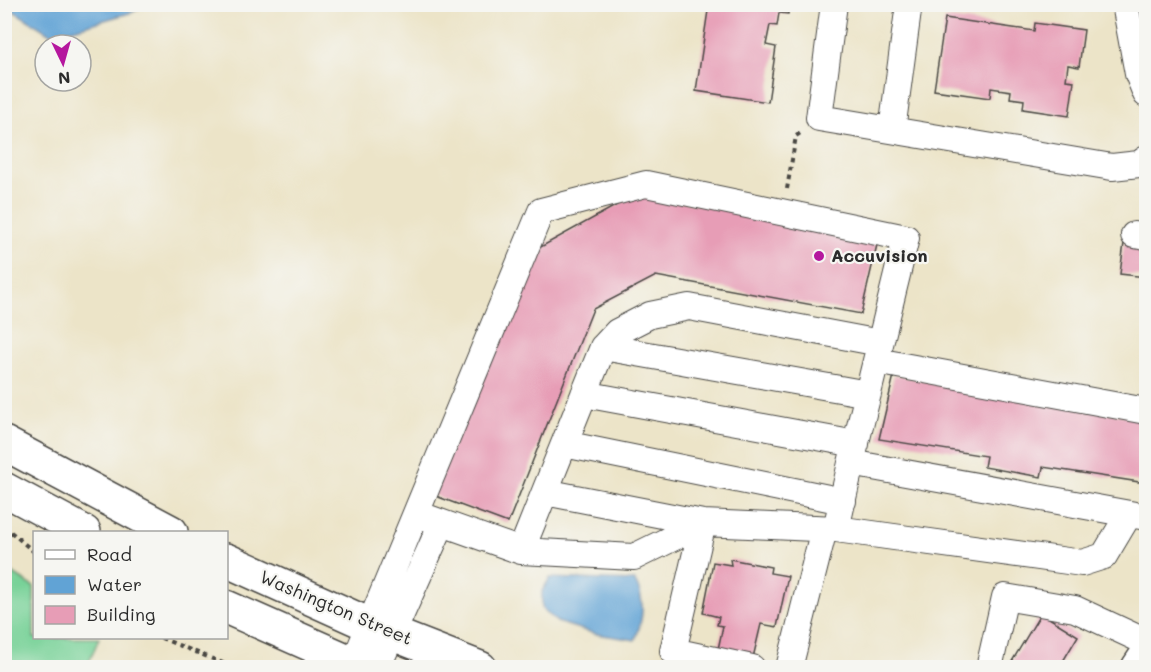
<svg xmlns="http://www.w3.org/2000/svg" width="1151" height="672" viewBox="0 0 1151 672" font-family="Mali,sans-serif">
<rect width="100%" height="100%" fill="#f6f6f2"/>
<filter id="ink" filterUnits="userSpaceOnUse"><feTurbulence type="fractalNoise" baseFrequency=".0167" numOctaves="2"/><feDisplacementMap in="SourceGraphic" scale="12" xChannelSelector="R" yChannelSelector="G"/><feConvolveMatrix kernelMatrix="1 2 1 2 8 2 1 2 1" color-interpolation-filters="sRGB"/></filter>
<filter id="wash" filterUnits="userSpaceOnUse"><feTurbulence type="fractalNoise" baseFrequency=".008" numOctaves="4" result="noise"/><feDisplacementMap in="SourceGraphic" scale="24" xChannelSelector="R" yChannelSelector="G"/><feGaussianBlur stdDeviation="1.35" result="paint"/><feColorMatrix in="noise" values="0 0 0 0 0 0 0 0 0 0 0 0 0 0 0 0 0 1.4 0 .05"/><feComposite in="paint" operator="in"/></filter>
<g filter="url(#wash)">
<rect width="100%" height="100%" fill="#ece4c8"/>
<path fill="#78d298" stroke="#527e62" stroke-width="1.5" d="M4,568L34,587V638H99L87,667H5Z"/>
<path fill="#61a3d5" stroke="#466780" stroke-width="1.5" d="M4,5L5,4L144,5L133,12L52,35Z
M550,578L635,581C646,601 643,620 635,640L596,634L557,622L542,608V591Z"/>
<g id="blocks">
<path fill="#e79db6" d="M709,4H789L788,14L779,13L777,26L770,25L766,45L776,47L768,102L696,91Z
M945,18L1034,31L1035,23L1084,30L1079,67L1068,65L1066,80L1074,81L1069,116L1023,109L1024,100L1010,98L1011,91L991,88L990,98L934,90Z
M637,194L879,236L861,314L656,276L593,309L508,523L433,495L526,255Z
M1124,243L1146,246V277L1120,274Z
M894,375L1146,419V483L1043,467L1041,477L984,467L986,456L879,439Z
M730,559L771,567L770,573L788,576L777,627L761,624L752,662L717,654L723,626L717,625L719,617L703,613L713,562L731,565Z
M1041,613L1078,636L1059,668H1008Z"/>
</g>
</g>
<g filter="url(#ink)">
<use href="#blocks" fill-opacity="0" stroke="#484743" stroke-width="1.5"/>
<g fill="none" stroke-linecap="round" stroke-linejoin="round">
<g stroke="#484743" stroke-width="28">
<path id="minor" d="M834,4L819,118L1112,167L1139,164L1146,159
M1125,4L1138,74L1146,94
M892,130L909,4
M1134,235L1146,237
M603,347L868,394
M876,361L1146,411
M584,394L856,444
M564,444L843,501
M545,492L703,523L836,529
M417,514L521,551L634,557L703,523
M1129,514L1104,556L1082,563L836,529L851,463L1146,517
M703,523L673,651L752,668
M521,551L603,347L617,332L650,315L689,307L880,343
M352,668L541,211L646,184L906,238L851,463
M377,668L442,523
M789,668L824,529
M989,668L1005,597L1075,609L1146,642"/>
</g>
<g stroke="#484743" stroke-width="36">
<path id="major" d="M4,443L171,532
M4,489L84,532
M226,560L370,625L480,668
M226,607L364,668
M1138,668L1146,656"/>
</g>
<path stroke="#484743" stroke-width="4" stroke-dasharray="4.5 4.5" stroke-linecap="butt" d="M787,189L796,136L802,132
M4,526L34,552
M161,638L235,668"/>
<use href="#minor" stroke="#fff" stroke-width="26"/>
<use href="#major" stroke="#fff" stroke-width="33"/>
</g>
</g>
<circle fill="#b5179e" stroke="#f6f6f2" stroke-width="2" cx="819" cy="256" r="6"/>
<g text-anchor="middle" stroke-width="4.5" stroke-linejoin="round" paint-order="stroke">
<g font-size="18" font-weight="bold" fill="#2b2b2b" stroke="#f6f6f2" text-anchor="start">
<text x="831" y="262">Accuvision</text>
</g>
<g font-size="18" fill="#2b2b2b" stroke="#f6f6f2">
<text transform="translate(336 608) rotate(23)" y="6">Washington Street</text>
</g>
</g>
<rect width="1151" height="672" fill="none" stroke="#f6f6f2" stroke-width="24"/>
<rect x="33" y="531" width="195" height="108" fill="#f6f6f2" stroke="#a5a5a2" stroke-width="1.5"/>
<rect x="45" y="550" width="30" height="9" fill="#ffffff" stroke="#a5a5a2" stroke-width="1.5"/>
<text x="87" y="561" font-size="18" fill="#2b2b2b">Road</text>
<rect x="45" y="576" width="30" height="18" fill="#61a3d5" stroke="#a5a5a2" stroke-width="1.5"/>
<text x="87" y="591" font-size="18" fill="#2b2b2b">Water</text>
<rect x="45" y="606" width="30" height="18" fill="#e79db6" stroke="#a5a5a2" stroke-width="1.5"/>
<text x="87" y="621" font-size="18" fill="#2b2b2b">Building</text>
<g transform="translate(63 63) rotate(175)"><circle r="28" fill="#f6f6f2" stroke="#a5a5a2" stroke-width="1.5"/>
<path d="M0-4.5L10 22L0 15L-10 22Z" fill="#b5179e"/>
<text y="-9" font-size="16" font-weight="bold" text-anchor="middle" fill="#2b2b2b">N</text>
</g>
</svg>
